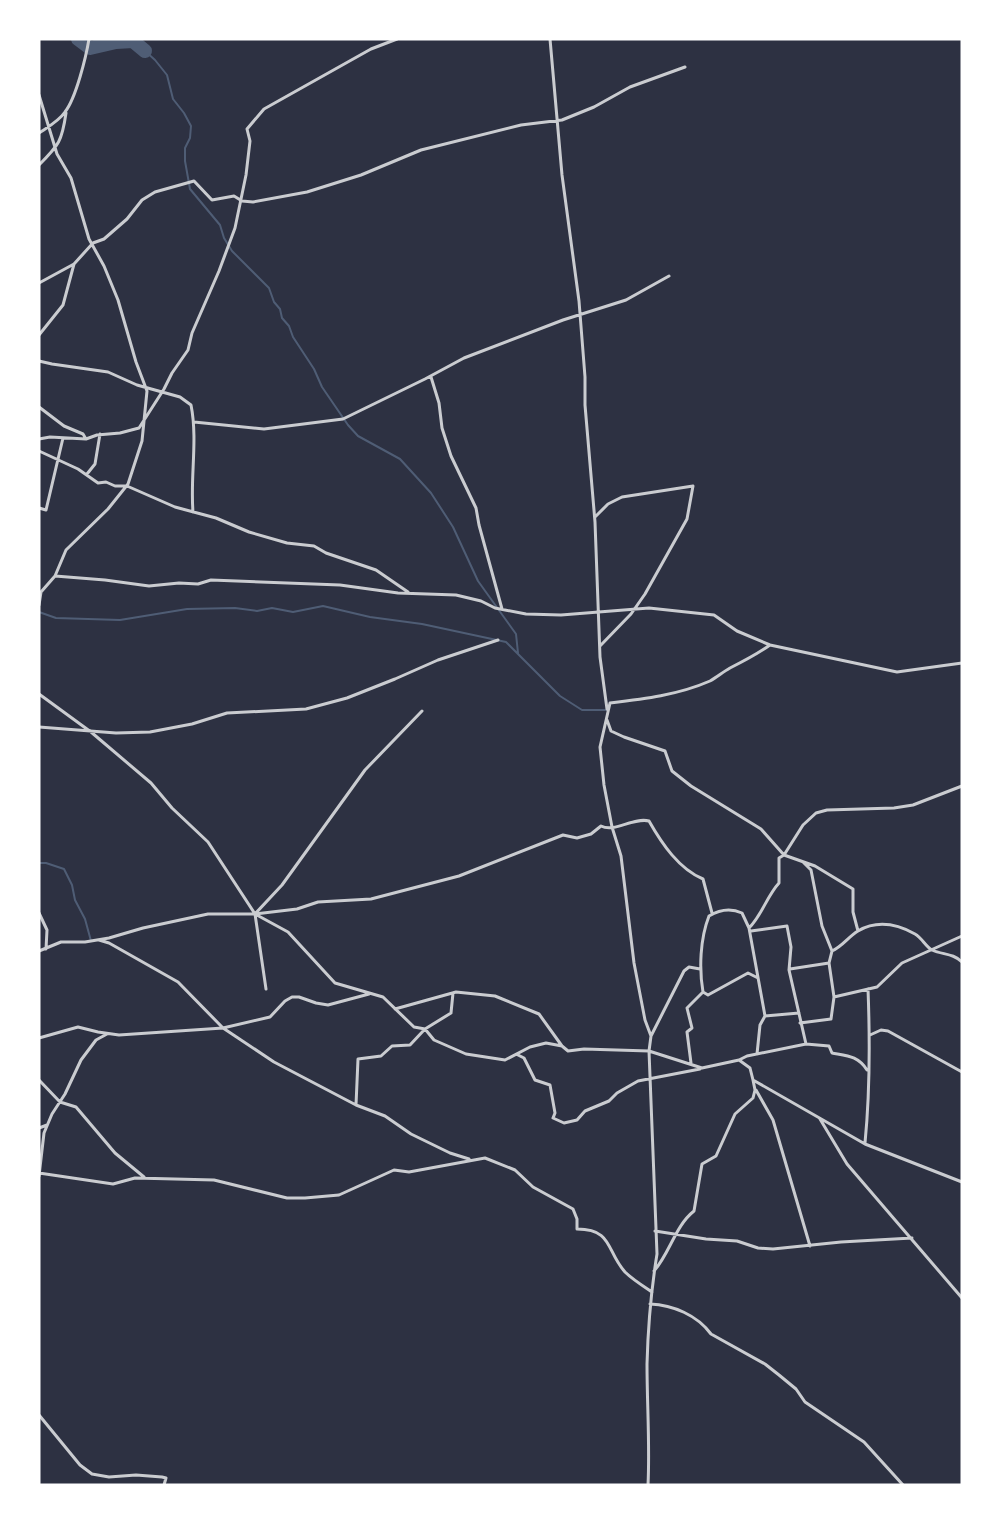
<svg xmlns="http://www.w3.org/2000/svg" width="1001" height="1524" viewBox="0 0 1001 1524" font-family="'Varela Round',sans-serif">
<rect width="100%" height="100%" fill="#2d3142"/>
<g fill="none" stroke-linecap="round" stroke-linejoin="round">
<path stroke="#4f5d75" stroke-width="2" d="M145,51L155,60L167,75L173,99L184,113L191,126L190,138L185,148V161L190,189L220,225L224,238L232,251L269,288L274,302L280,309L282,318L289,326L293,337L314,369L322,387L348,425L358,436L400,459L431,493L453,527L478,581L516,634L518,653
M39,612L56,618L120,620L187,609L235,608L257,611L272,608L293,612L323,606L370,617L422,624L506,642L560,696L582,710H607
M39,863H46L64,869L72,885L75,900L85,919L91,941"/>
<path stroke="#4f5d75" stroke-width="14" d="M78,39L90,48L116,42L133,41L145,51"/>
<path stroke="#caccd0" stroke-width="3" d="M550,39L562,175L579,301L585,377V405L595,522L600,657L607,709
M39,95L57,154L71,178L89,239L104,266L118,300L136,362L147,391L142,441L128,484L108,509L66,550L55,576L41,592L39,605
M39,133C48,127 59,121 65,112C76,98 86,57 89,39
M39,165C59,145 62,141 66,113
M39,283L74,264L93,243L104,239L127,219L142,200L155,192L194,181L212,200L234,196L242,201L253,202L307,192L361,175L421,150L521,125L562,120L594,107L630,87L685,67
M39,335L63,305L74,264
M39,361L52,364L108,372L137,385L180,397L191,405C198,440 190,477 193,512
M431,377L439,403L442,428L451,456L476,508L479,525L502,609
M39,407L64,426L83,434L86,439
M194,422L264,429L343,419L425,379L464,358L563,320L626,300L669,276
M39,439L50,437L86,439L97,435L120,433L139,428L164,389L172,373L188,350L192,333L219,271L235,228L246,175L250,141L247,129L264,109L371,49L397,39
M39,451L78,469L98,483L106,482L115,486H127L175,507L216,518L249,532L287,543L314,546L326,553L376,570L408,592
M87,474L95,464L100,434
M39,508L46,510L63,438
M595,517L608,504L622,497L693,486L687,519L645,594L631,614L600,646
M55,576L105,580L149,586L179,583L198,584L211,580L340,585L398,593L456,595L481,601L495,608L526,614L561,615L649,608L714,615L737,631L770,645L897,672L962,663
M39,694L91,732L151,783L172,808L208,842L255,914L288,932L335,983L383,997L414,1027L425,1029L434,1040L466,1054L505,1060L530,1047L546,1043L562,1046L568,1051L584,1049L649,1051L702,1068L739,1060L750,1068L753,1080L865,1144L962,1182
M607,720L611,731L624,737L665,751L672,771L691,786L761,829L784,855L815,866L853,889V912L858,931
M39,727L116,733L150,732L192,724L227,713L306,709L347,698L395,679L438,660L498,640
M39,913L47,930L46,949
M751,931L787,926L791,947L789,970L806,1044
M99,940L109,943L178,982L223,1028L274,1062L356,1105L385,1116L411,1134L450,1153L469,1159
M39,951L61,942H85L109,938L143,928L208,914H255L297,909L318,902L371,899L459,876L563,835L577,838L591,834L601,826C615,833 633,817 649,821C662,844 679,869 703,879L712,913
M832,951C843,946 848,937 858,931C877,920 897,924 915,934C922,938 926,947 932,950C943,955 953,953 962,962
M790,969L829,963
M266,989L255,914L282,885L365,770L422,711
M703,992L708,995L748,973L758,978
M834,997L877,987L902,963L962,936
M395,1009L456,992L495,996L539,1014L562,1046
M765,1016L799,1013
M800,1023L831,1019L834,997L829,963L832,951L822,926L811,870L803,862
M870,1035L881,1030L888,1031L962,1072
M651,1036L684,971L689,967L700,969
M39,1038L78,1027L98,1032L119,1035L223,1028L270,1017L285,1001L292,997H299L316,1003L328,1005L369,994
M757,1054L760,1025L765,1016L749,928C762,915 767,896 779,883V858L784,855L803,825L816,813L827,810L894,808L913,805L962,786
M518,1055L524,1058L535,1080L550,1085L555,1113L553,1118L564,1123L577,1120L585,1111L609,1101L617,1093L638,1081L700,1069
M739,1060L747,1056L806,1044L829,1046L832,1053C848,1056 858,1056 867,1070
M691,1063L687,1032L692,1028L687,1008L703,992C699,969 700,939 709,916C719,910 731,908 742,913L749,928
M39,1080L60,1102L76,1107L115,1153L144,1177
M756,1090L773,1120L810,1246
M356,1105L358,1059L381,1056L392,1046L410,1045L425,1029L451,1013L453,993
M820,1119L847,1164L962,1298
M39,1128L47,1125
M865,1143C870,1092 870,1040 868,989
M39,1173L113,1184L135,1178L214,1180L287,1198H305L339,1195L394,1170L409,1172L485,1158L515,1170L533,1187L573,1209L577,1219V1229C613,1229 606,1251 625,1272C632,1279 643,1286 652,1292
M39,1176L44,1133L52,1114L65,1094L81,1060L96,1040L107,1034
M655,1231L706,1239L737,1241L758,1248L773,1249L841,1242L912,1238
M654,1271C670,1253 675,1226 694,1211L702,1164L716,1156L735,1114L753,1098L755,1090L753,1080
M650,1304C673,1305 697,1315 711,1334L765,1364L779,1375L796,1389L805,1402L864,1442L903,1485
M39,1415L80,1465L92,1474L109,1477L136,1475L162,1477L166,1478L164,1485
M648,1485C650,1445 647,1405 647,1364C648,1327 651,1291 657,1254L649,1051L651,1036L645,1020L634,963L621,856L612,827L604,785L600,747L610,703C644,699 678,695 710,681C717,677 723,672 730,668C744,661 756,655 770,645"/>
</g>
<rect width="1001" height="1524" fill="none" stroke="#ffffff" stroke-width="81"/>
</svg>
